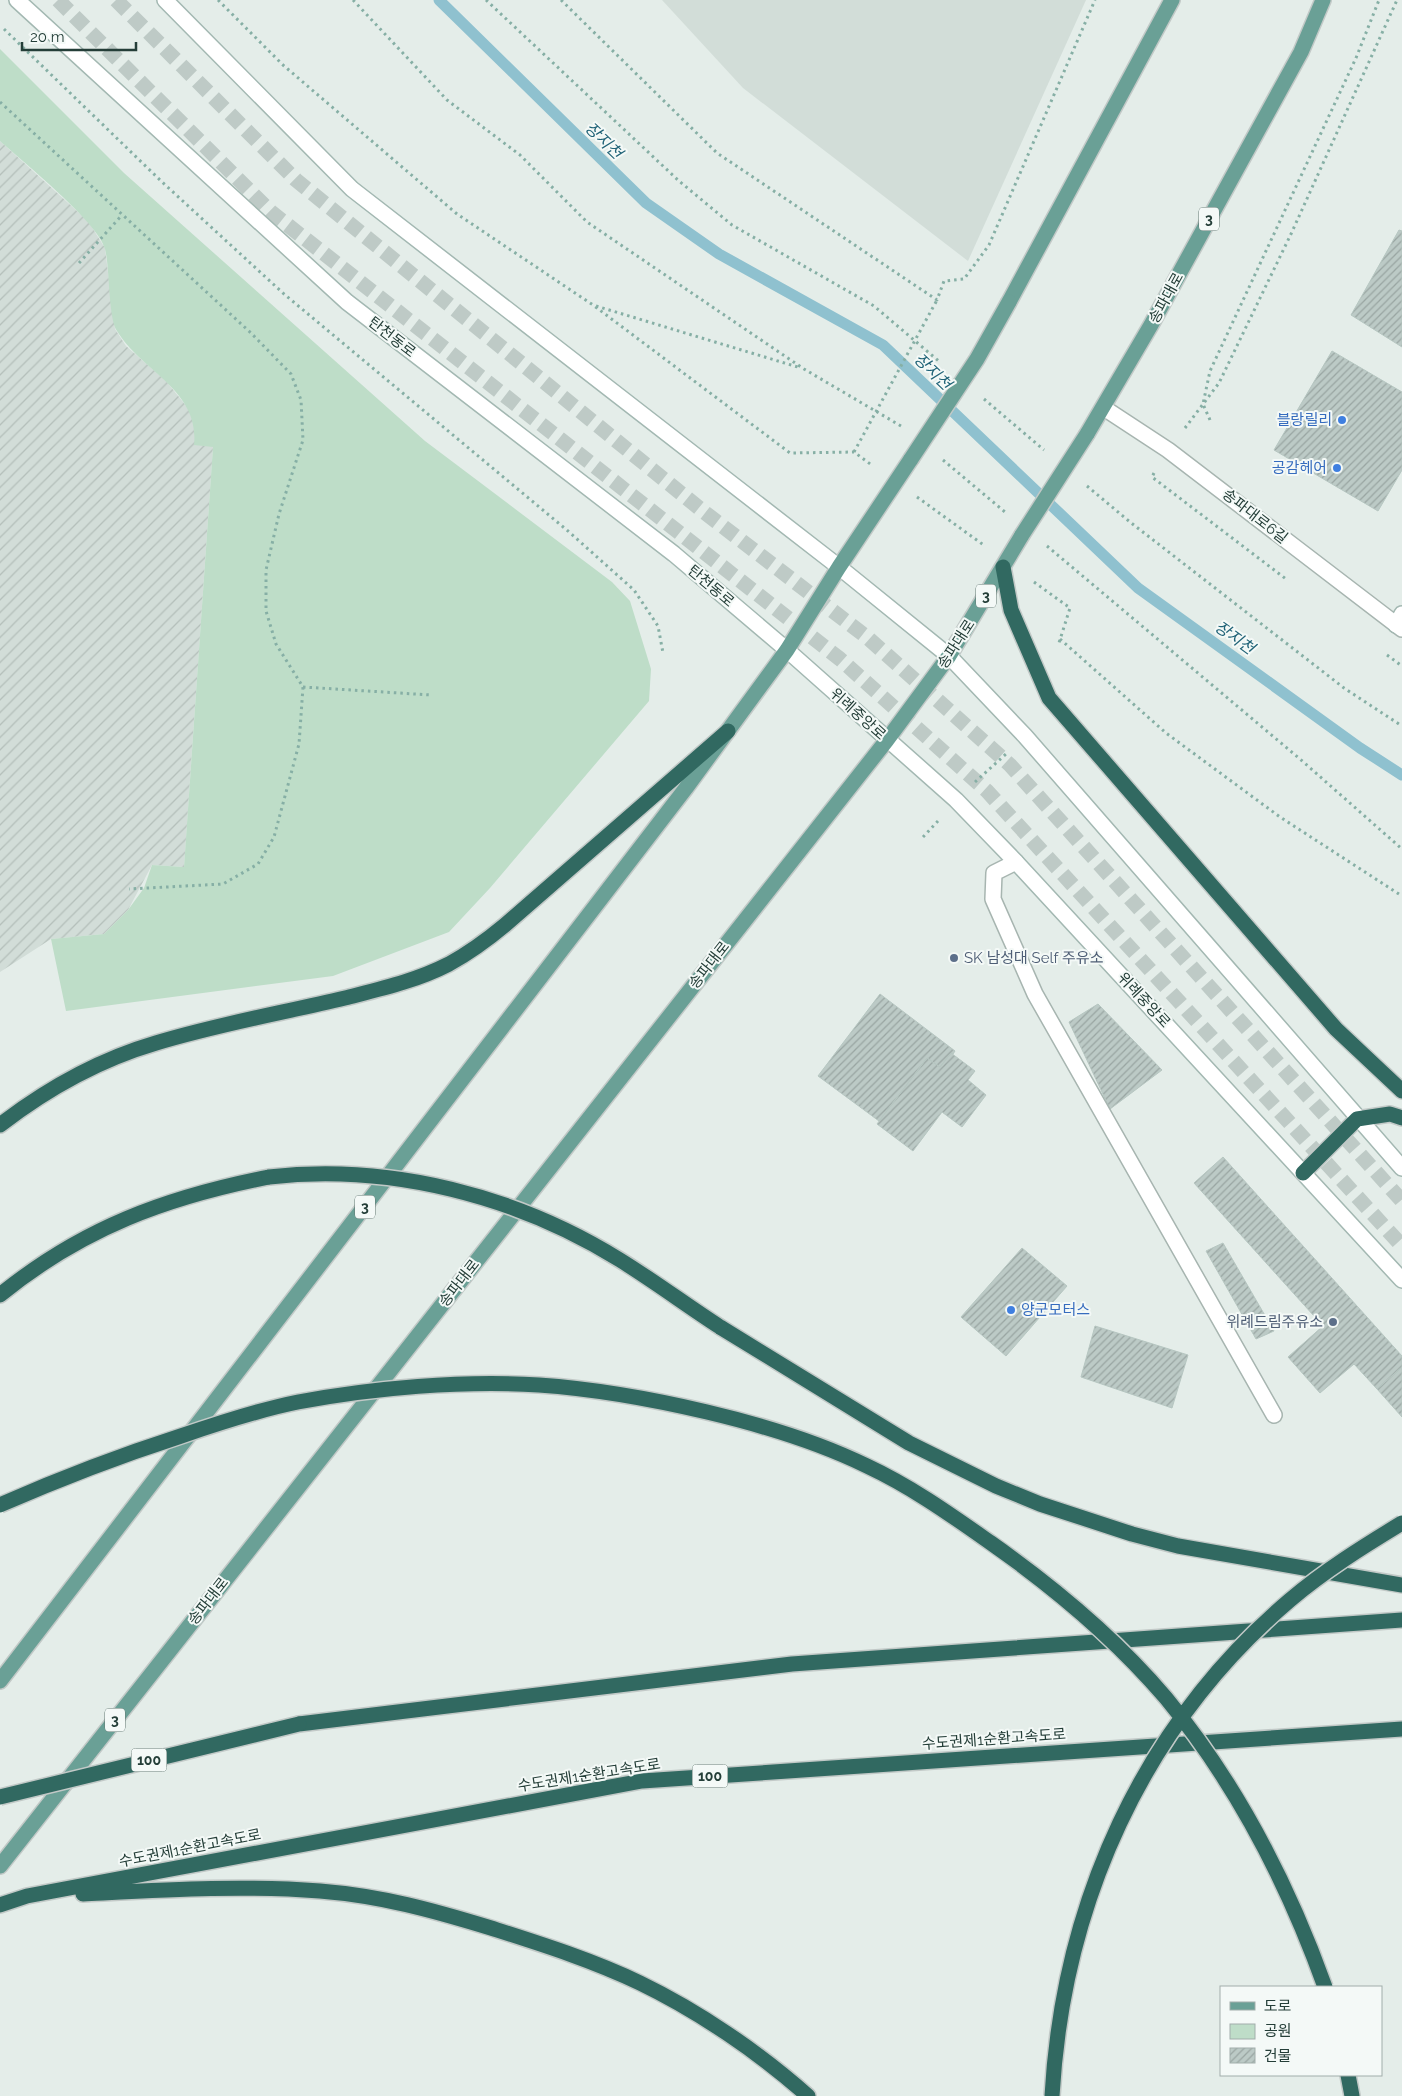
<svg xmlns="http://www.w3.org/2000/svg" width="1402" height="2096" viewBox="0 0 1402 2096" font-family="Raleway,'Noto Sans KR',sans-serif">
<defs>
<pattern id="industrial-furrows" width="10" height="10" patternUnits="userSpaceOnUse" patternTransform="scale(1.25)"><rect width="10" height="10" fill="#d2ddd8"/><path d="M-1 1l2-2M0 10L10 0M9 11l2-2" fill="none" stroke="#b4bfba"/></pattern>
<pattern id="building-hatch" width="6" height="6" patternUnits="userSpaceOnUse" patternTransform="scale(1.25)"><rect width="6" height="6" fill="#bccac6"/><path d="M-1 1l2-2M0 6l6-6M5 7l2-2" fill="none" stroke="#99a5a2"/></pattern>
</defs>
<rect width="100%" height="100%" fill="#e4ede9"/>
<path fill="#d2ddd8" d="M662,0H1086L968,261L743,88Z"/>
<path fill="url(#industrial-furrows)" d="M0,141L88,221L105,248L115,329L126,346L166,381L192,413L195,433L213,447L184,867L152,865L128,910L104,934L51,939L0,972Z"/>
<path fill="#beddc8" d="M0,49L124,173L425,441L612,582L630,601L651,669L649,701L490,888L449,932L333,976L66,1011L51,939L104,934L128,910L144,888L152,865L184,867L213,447L194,445C200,390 142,372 117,331C108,318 110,268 105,249C98,222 24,163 0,141Z"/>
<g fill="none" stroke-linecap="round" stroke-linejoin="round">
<path stroke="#8fc1cf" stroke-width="11" d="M439,0L646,203L719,254L883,345L1138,588L1360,748L1402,775"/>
</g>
<path fill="url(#building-hatch)" stroke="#b6c6c1" d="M1399,230L1402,231V347L1351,315Z
M1332,351L1402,392V470L1378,511L1274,450Z
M880,994L955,1051L953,1054L951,1053L940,1067L927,1058L879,1121L818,1076Z
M1098,1004L1162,1070L1110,1109L1069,1022Z
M951,1053L975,1071L968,1080L986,1095L962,1127L942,1112L913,1151L877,1124L927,1058L940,1067Z
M1223,1157L1402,1356V1367L1377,1389L1354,1364L1320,1393L1288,1357L1323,1326L1194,1183Z
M1223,1243L1274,1331L1256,1339L1206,1251Z
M1022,1248L1067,1286L1006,1356L961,1317Z
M1095,1326L1188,1355L1172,1408L1081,1377Z
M1402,1367V1417L1377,1389Z"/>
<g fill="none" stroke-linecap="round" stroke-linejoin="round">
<path stroke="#becac6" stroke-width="15" stroke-dasharray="15 8" stroke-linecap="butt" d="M58,0L271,212L840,659L987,791L1402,1246
M116,0L296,180L704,512L868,638L1010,765L1402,1201"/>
<g stroke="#a7b5b0" stroke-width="18">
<path id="lane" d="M1016,862L994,873L993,899L1035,994L1274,1415"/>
</g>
<g stroke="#a7b5b0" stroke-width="18">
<path id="street" d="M1104,408L1168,450L1402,629"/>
</g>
<g stroke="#a3b8b2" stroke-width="18">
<path id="secondary" d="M17,0L347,302L674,554L787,650L956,800L1016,862L1402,1280
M165,0L352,189L839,567L949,656L1025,736L1402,1168
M1396,625L1402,614"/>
</g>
<g stroke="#c2c9c7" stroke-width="18">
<path id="primary" d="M1009,302L1172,0
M1087,434L1151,325L1301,52L1323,0
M0,1681L686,788L787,650L839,567L911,459
M0,1866L887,740L949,656L1022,535"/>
</g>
<g stroke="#c2c9c7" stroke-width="18">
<path id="highway" d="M1003,567L1011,610L1049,698L1336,1029L1402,1091
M0,1125C48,1088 98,1060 156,1043C218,1024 282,1013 345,998C380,989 416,981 449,964C469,953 487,940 505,925L728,731
M1303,1173L1357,1119L1390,1114L1402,1118
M0,1295C82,1228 167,1197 269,1177
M720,1327L909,1443L996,1486L1040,1504L1132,1534L1178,1546L1402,1585
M299,1724L792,1664L1402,1620
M83,1894C162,1890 241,1885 320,1891C382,1896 432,1910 491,1928C541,1944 592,1960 640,1983C698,2011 760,2053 808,2096
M0,1905L27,1896L642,1781L1402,1729
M1348,2075L1352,2096"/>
</g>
<path stroke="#86afa5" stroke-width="3" stroke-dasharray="2.5 4" stroke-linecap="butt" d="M218,0L283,65L457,214L593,305L790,453L854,452L873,466
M353,0L447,100L520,155L587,222L804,369L901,426
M486,0L679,181L732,225L874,306L941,363
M561,0L717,153L937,300L944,281L964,279L989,245L1095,0
M4,29L161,181L284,294L568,531L634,590L658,626L663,653
M0,102L251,333L291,374L301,400L303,440L279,514L266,570V611L276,644L303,687L299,744L274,837L258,864L223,884L129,889
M79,263L122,215
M596,306L801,368
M984,399L1044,450
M1210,420L1203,404L1210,371L1356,58L1379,0
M1185,428L1219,383L1291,234L1397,0
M943,460L1005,512
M1154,473L1152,477L1286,579
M1087,486L1130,522L1344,688L1402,726
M917,497L985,546
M1047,546L1300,759L1402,849
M1034,582L1070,608L1058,646
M1060,639L1166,733L1280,817L1402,896
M1387,655L1402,666
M303,687L431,695
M975,782L1006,754
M923,837L938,821"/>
<use href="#lane" stroke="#fff" stroke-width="15"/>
<use href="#street" stroke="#fff" stroke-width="15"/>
<use href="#secondary" stroke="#fff" stroke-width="15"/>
<use href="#primary" stroke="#6aa096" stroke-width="15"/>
<use href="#highway" stroke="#316961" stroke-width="15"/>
<g stroke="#c2c9c7" stroke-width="18" stroke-linecap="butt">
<path id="primary-bridge" d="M911,459L977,359L1009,302
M1022,535L1087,434"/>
</g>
<g stroke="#c2c9c7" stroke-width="18" stroke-linecap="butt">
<path id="highway-bridge" d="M269,1177C390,1163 517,1196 620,1260C654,1281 686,1305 720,1327
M0,1505C59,1479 119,1456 181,1436C219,1423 258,1410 298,1402C373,1388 463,1380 539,1385C596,1389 652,1399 707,1412C762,1425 816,1441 867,1466C912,1487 951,1515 991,1543C1055,1588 1115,1638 1166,1698C1236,1783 1288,1884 1325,1987
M0,1797L299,1724
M1052,2096C1063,1904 1142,1726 1290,1600C1324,1571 1364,1546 1402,1523"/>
</g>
<path stroke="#86afa5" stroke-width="3" stroke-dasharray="2.5 4" stroke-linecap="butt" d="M854,452L937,300"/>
<use href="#primary-bridge" stroke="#6aa096" stroke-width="15"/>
<use href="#highway-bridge" stroke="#316961" stroke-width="15"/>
</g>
<g fill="#3f7fe0" stroke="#f4f9f7" stroke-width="2">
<circle cx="1342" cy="420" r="5"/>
<circle cx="1337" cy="468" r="5"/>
<circle cx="1011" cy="1310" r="5"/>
</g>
<g fill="#5c6f8a" stroke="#f4f9f7" stroke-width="2">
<circle cx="954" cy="958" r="5"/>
<circle cx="1333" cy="1322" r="5"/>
</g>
<g text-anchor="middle" stroke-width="4" stroke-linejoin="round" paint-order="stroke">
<g fill="#f4f9f7" stroke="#627671" stroke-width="1">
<rect x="1199" y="207.5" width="20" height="23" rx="4"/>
<rect x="976" y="584.5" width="20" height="23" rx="4"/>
<rect x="355" y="1195.5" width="20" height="23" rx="4"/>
<rect x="105" y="1708.5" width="20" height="23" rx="4"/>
<rect x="131.5" y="1748.5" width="35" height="23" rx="4"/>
<rect x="692.5" y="1764.5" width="35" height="23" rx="4"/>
</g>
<g font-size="14" font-weight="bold" fill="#243e38">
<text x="1209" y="224">3</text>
<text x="986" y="601">3</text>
<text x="365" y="1212">3</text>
<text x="115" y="1725">3</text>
<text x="149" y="1765">100</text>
<text x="710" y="1781">100</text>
</g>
<g font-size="15" fill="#243e38" stroke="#f4f9f7">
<text transform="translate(1166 298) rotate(-61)" y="5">송파대로</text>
<text transform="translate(392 337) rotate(38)" y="5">탄천동로</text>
<text transform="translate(1255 516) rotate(38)" y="5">송파대로6길</text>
<text transform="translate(711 586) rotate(40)" y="5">탄천동로</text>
<text transform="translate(956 644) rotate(-57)" y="5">송파대로</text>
<text transform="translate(858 714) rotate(42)" y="5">위례중앙로</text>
<text transform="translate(709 965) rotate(-52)" y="5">송파대로</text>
<text transform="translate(1144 1000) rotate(47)" y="5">위례중앙로</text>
<text transform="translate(459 1283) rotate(-52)" y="5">송파대로</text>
<text transform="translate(208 1601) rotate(-52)" y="5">송파대로</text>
<text transform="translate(994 1739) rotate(-4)" y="5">수도권제1순환고속도로</text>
<text transform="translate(589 1775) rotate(-9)" y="5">수도권제1순환고속도로</text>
<text transform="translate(190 1848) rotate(-11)" y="5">수도권제1순환고속도로</text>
</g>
<g font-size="15" fill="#366cbe" stroke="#f4f9f7" text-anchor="end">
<text x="1332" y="425">블랑릴리</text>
<text x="1327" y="473">공감헤어</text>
<text x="1021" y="1315" text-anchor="start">양군모터스</text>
</g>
<g font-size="15" fill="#4e5e75" stroke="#f4f9f7" text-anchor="start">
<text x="964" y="963">SK 남성대 Self 주유소</text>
<text x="1323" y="1327" text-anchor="end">위례드림주유소</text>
</g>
<g font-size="16" font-style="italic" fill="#206377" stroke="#f4f9f7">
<text transform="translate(604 140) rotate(44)" y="6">장지천</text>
<text transform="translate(933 371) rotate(44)" y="6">장지천</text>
<text transform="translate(1235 637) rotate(35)" y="6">장지천</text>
</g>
</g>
<rect x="1220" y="1986" width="162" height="90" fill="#f4f9f7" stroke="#a1aeab"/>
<rect x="1230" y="2002" width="25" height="8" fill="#6aa096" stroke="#a1aeab"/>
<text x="1264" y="2011" font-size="15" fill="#243e38">도로</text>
<rect x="1230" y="2024" width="25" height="15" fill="#beddc8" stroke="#a1aeab"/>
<text x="1264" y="2036" font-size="15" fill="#243e38">공원</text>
<rect x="1230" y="2048" width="25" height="15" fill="url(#building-hatch)" stroke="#a1aeab"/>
<text x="1264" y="2061" font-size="15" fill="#243e38">건물</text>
<path d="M22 42v8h114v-8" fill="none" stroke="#243e38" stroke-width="2.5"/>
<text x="30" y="42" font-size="15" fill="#243e38" stroke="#f4f9f7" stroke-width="4" paint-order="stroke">20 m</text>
</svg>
